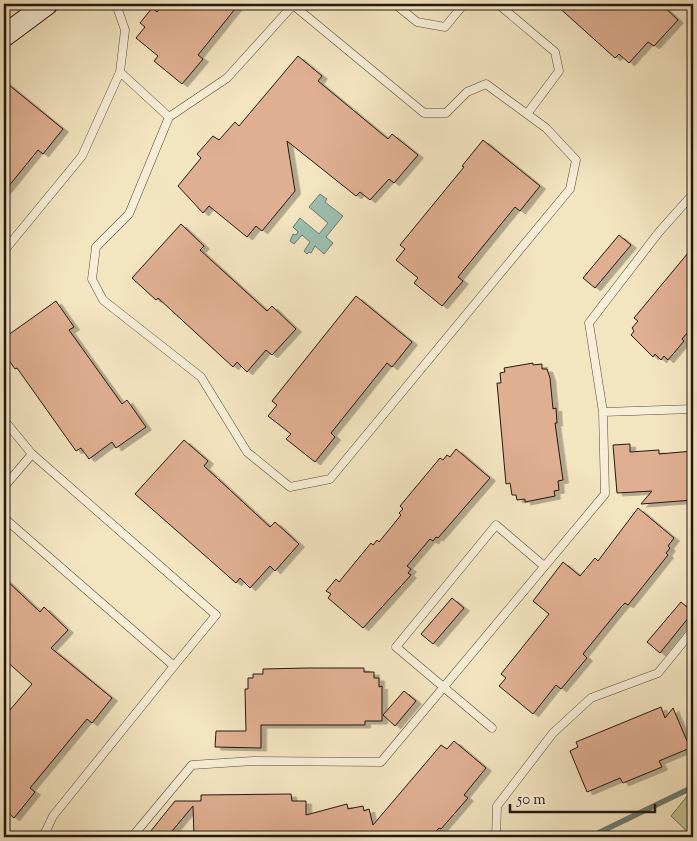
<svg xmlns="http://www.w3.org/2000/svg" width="697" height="841" viewBox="0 0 697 841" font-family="'Sorts Mill Goudy',serif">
<defs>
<filter id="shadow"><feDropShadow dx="5.5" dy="3" stdDeviation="0" flood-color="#0004"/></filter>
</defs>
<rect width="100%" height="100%" fill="#f4e5c1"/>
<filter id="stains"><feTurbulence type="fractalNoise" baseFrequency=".004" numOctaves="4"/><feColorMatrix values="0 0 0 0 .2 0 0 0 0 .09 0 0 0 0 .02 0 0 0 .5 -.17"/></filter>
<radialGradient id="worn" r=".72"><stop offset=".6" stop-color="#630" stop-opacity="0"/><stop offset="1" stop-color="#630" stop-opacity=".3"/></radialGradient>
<path fill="#bfc391" stroke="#706e51" d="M693,789V837L671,816Z"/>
<path fill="#9cbfb1" stroke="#6b7c71" d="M320,194L327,199L325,202L343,216L326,237L333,243L324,254L315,246L311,253L309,252L307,254L304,251L310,242L302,235L294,244L290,241L293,234L296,235L298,232L293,227L300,218L319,234L328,223L309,207Z"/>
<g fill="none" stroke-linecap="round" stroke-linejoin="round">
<path stroke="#6b7c71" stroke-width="5.5" d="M590,837L693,787"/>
</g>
<path fill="#e0af92" stroke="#211811" filter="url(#shadow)" d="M164,4H239L198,55L203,59L182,84L154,61L158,56L136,38L145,27L140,23L152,8L157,12Z
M555,4H661L678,20L654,46L648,42L629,63L619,54L615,58Z
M298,56L322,76L318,81L388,139L392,134L418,155L394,183L389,179L370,200L360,192L356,196L287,141L295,191L262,231L256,226L247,237L209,206L203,213L178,186L201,158L197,154L213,136L219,140L235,122L239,126Z
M4,81L63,129L43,154L38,150L4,192Z
M483,140L540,186L520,211L515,207L458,277L463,281L442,306L414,283L418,278L396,260L405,249L400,245L464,167L462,166Z
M181,224L204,246L200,250L267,311L272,306L296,329L272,355L266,350L247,372L237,362L233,367L158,298L156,300L132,278Z
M619,235L631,245L595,288L583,278Z
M693,247V326L682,339L684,341L668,360L664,356L661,360L655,354L653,357L631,335L634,331L632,328L638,321L634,318Z
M356,296L412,342L392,367L387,363L331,433L335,437L315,462L286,439L291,434L268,416L277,405L272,401Z
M56,301L74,327L69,330L122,404L127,400L146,427L116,448L112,442L89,459L81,448L76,451L17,368L15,369L4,353V338Z
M533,363V365L542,364V369H547L550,378L553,409L556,408L557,423H555L563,480L558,481L559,490L554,491L555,496L525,502V499L517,500L516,495H512L510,483L506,484L497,383H501L500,373L505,372L504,368Z
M184,440L208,461L204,466L270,527L275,522L299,544L275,571L270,566L250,588L240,578L236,583L135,494Z
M630,444V452L659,450V454L693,451V500L641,504L652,491L617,493L613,445Z
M456,449L490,478L438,538L436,537L433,541L430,539L407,566L411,569L408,573L411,575L363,628L328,598L331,594L326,591L336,579L339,582L371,543L373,545L377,540L379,542L401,515L399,513L403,509L400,506L440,458L443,460L447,455L450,457Z
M638,508L674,538L668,546L670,548L666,553L668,555L628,605L625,603L621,607L583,654L587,658L561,689L556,685L533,714L499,686L506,678L501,674L549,614L533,601L563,562L580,576L595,558L598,561Z
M4,578L40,612L44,607L68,630L51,648L112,698L92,723L87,719L30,788L35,792L14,818L4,809V705L10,710L32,684L4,659Z
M452,598L464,608L433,644L421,634Z
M681,602L693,612L660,653L647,642Z
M308,668H364V672H374V678H379V687L382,686V721H365V725H261V748L215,747L216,731H246L245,689H248V678H253V674H263V669Z
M404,691L416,701L395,726L383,715Z
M661,707L665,718L673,708L690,748L659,761L662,767L623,783L620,778L587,792L570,751L578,747L576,742Z
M454,741L486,768L464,795L468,798L441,829L439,828L431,837H194L193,806L167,837H146L175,801H201V795L291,794L292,801H306V815L347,804L348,809L363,806L364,811L369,809L373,825L441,745L447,749Z"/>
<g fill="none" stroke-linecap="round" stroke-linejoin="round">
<g stroke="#564b3d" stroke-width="9">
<path id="service" d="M116,4L125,30L120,72L169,117
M395,4L417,22L445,27L464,4
M498,4L555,52L559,71L527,114
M293,5L424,113H446L467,92L486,84L546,128L576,160L570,189L330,479L290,487L247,452L201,377L103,300L92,279L96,247L129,214L169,117L227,78L294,4
M4,251L82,156L120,72
M603,412L693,409
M4,420L32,454L216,615L174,666L4,518
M4,487L32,454
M492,728L396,647L496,525L544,566
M43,837L53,816L174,666
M132,837L192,765L253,761L381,762L605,494L603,412L589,323L659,232L693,194
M496,837L497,806L553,733L591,698L658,673L693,630"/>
</g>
<g stroke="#211811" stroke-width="23">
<path id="secondary" d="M4,36L47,4"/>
</g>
<use href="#service" stroke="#f8eed7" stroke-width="8"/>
<use href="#secondary" stroke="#f8eed7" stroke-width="21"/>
</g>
<rect width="697" height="841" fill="none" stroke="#f4e5c1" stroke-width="20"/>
<rect x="5" y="5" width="687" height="831" fill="none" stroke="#211811" stroke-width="2.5"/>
<rect x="10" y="10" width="677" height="821" fill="none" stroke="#211811"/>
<path d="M510 804v8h145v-8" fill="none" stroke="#211811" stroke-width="2.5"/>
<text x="517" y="804" font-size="15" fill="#211811" stroke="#f8eed7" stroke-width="4" paint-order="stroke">50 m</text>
<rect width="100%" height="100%" filter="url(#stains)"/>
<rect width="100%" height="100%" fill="url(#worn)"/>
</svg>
